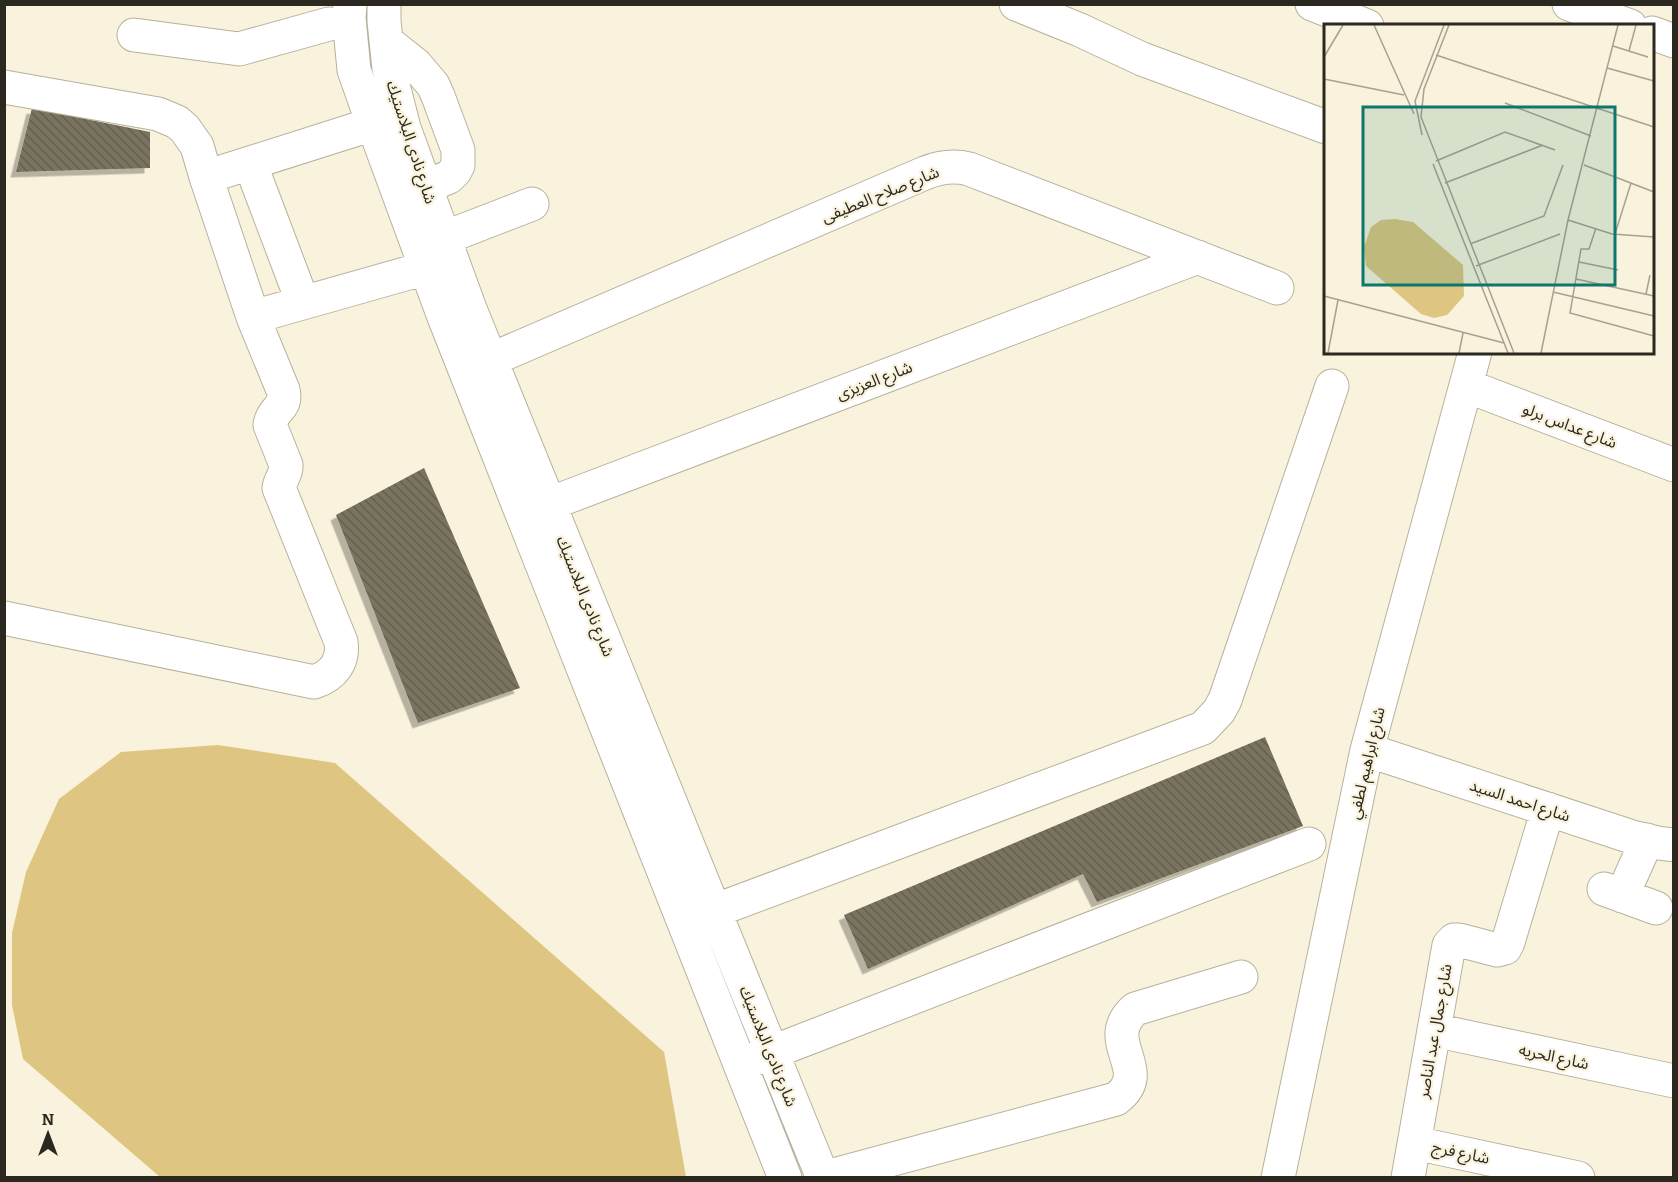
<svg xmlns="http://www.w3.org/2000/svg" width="1678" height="1182" viewBox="0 0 1678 1182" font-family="Bitter,'Noto Sans Arabic',serif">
<defs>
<pattern id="building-back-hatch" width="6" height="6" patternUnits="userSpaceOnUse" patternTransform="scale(1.5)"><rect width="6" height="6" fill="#7a7360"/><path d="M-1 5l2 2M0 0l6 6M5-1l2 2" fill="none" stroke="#645e4f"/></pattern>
<filter id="shadow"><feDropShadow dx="-5.5" dy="5.5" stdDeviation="0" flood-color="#0004"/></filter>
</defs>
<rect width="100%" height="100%" fill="#f9f2dc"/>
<path fill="#dec581" d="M218,745L335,763L664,1052L686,1177H160L23,1059L12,1005V933L26,872L59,799L121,752Z"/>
<path fill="url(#building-back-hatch)" filter="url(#shadow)" d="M32,108L150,132V168L16,172Z
M424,468L520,688L418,723L336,515Z
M1265,737L1303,826L1097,902L1083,874L868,969L844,915Z"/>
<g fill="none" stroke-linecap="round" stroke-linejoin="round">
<g stroke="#b8b19c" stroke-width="35">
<path id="minor" d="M350,4L349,18L354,70L373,124L444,317L785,1178
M384,4V21L389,69L404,128L470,309L823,1178
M1016,4L1080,30L1142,59L1326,127
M1312,4L1367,26
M1569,4L1630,26
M1652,33L1674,41
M134,35L239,49L329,24
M386,41L416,65L433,85L438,96L458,150V165L455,171L449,177L425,187
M4,87L158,114L177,122L185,129L197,146L206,177L253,317L283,390C288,409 272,408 270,425L286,465C287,474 280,479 279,488L341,642C344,662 333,676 314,682L4,618
M250,163L303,303
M206,177L373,124
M444,238L532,204
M253,317L426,268
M490,360L925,173C940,167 953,165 969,169L1277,288
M1467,386L1674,465
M549,504L1198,257
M1367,750L1632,837L1658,843L1674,845
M1604,889L1656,908
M1622,896L1647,840
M714,911L1203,728L1219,711L1225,700L1332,386
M1434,1030L1674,1081
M752,1060L1309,844
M1415,1143L1578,1178
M823,1178L1116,1099C1155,1070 1098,1042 1135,1009L1241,977
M1278,1178L1367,750L1475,352
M1408,1178L1449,945L1454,940H1459L1497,950L1505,948L1508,942L1548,809"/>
</g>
<use href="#minor" stroke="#fff" stroke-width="33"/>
</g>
<g text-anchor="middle" stroke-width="4.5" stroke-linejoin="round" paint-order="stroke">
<g font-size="16" fill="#2b2820" stroke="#f9f2dc">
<text transform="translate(412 142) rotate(72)" y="6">شارع نادى البلاستيك</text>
<text transform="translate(880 194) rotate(-22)" y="6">شارع صلاح العطيفى</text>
<text transform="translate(874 380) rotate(-21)" y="6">شارع العزيزى</text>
<text transform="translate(1570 425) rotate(21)" y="6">شارع عداس برلو</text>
<text transform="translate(586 596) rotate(68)" y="6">شارع نادى البلاستيك</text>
<text transform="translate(1366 763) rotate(-77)" y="6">شارع ابراهيم لطفي</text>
<text transform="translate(1520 800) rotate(18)" y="6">شارع احمد السيد</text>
<text transform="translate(1434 1031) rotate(-80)" y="6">شارع جمال عبد الناصر</text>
<text transform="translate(769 1046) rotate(68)" y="6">شارع نادى البلاستيك</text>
<text transform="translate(1554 1056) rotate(12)" y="6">شارع الحريه</text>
<text transform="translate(1461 1152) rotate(12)" y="6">شارع فرج</text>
</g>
</g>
<g transform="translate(1324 24)">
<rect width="330" height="330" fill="#f9f2dc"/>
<path d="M71,195L89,198L139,241L140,272L123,291L110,294L97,290L42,242L40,223L47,203L57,196Z" fill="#dec581"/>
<path fill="none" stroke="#a7a191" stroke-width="1.5" d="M50,1L90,90M125,1L100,65L97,93L190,329M289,22L324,33M305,27L312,1M112,31L330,103M0,33L19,1M283,44L330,57M0,55L80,71M181,79L267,112M98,111L91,77L120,1M112,137L181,108L231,126M109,140L184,329M260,141L330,168M121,159L219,121M244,196L288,210L330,213M272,204L265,225H257L246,289L330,312M291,210L307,159M146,220L220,192L239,141M255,238L294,246M152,242L236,210M252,255L330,272M229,268L330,292M322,270L326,251M0,272L180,319M4,329L14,276M135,329L139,309M217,329L244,196L294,1"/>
<path fill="#0f766e" fill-opacity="0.15" stroke="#0f766e" stroke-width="3" d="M39,83H291V261H39Z"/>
<rect width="330" height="330" fill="none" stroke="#2b2820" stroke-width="3"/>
</g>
<rect width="1678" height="1182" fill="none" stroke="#2b2820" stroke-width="12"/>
<g transform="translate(48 1134)" stroke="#f9f2dc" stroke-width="4.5" paint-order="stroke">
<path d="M0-4.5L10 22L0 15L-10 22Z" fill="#2b2820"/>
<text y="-9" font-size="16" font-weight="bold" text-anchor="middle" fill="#2b2820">N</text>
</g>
</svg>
